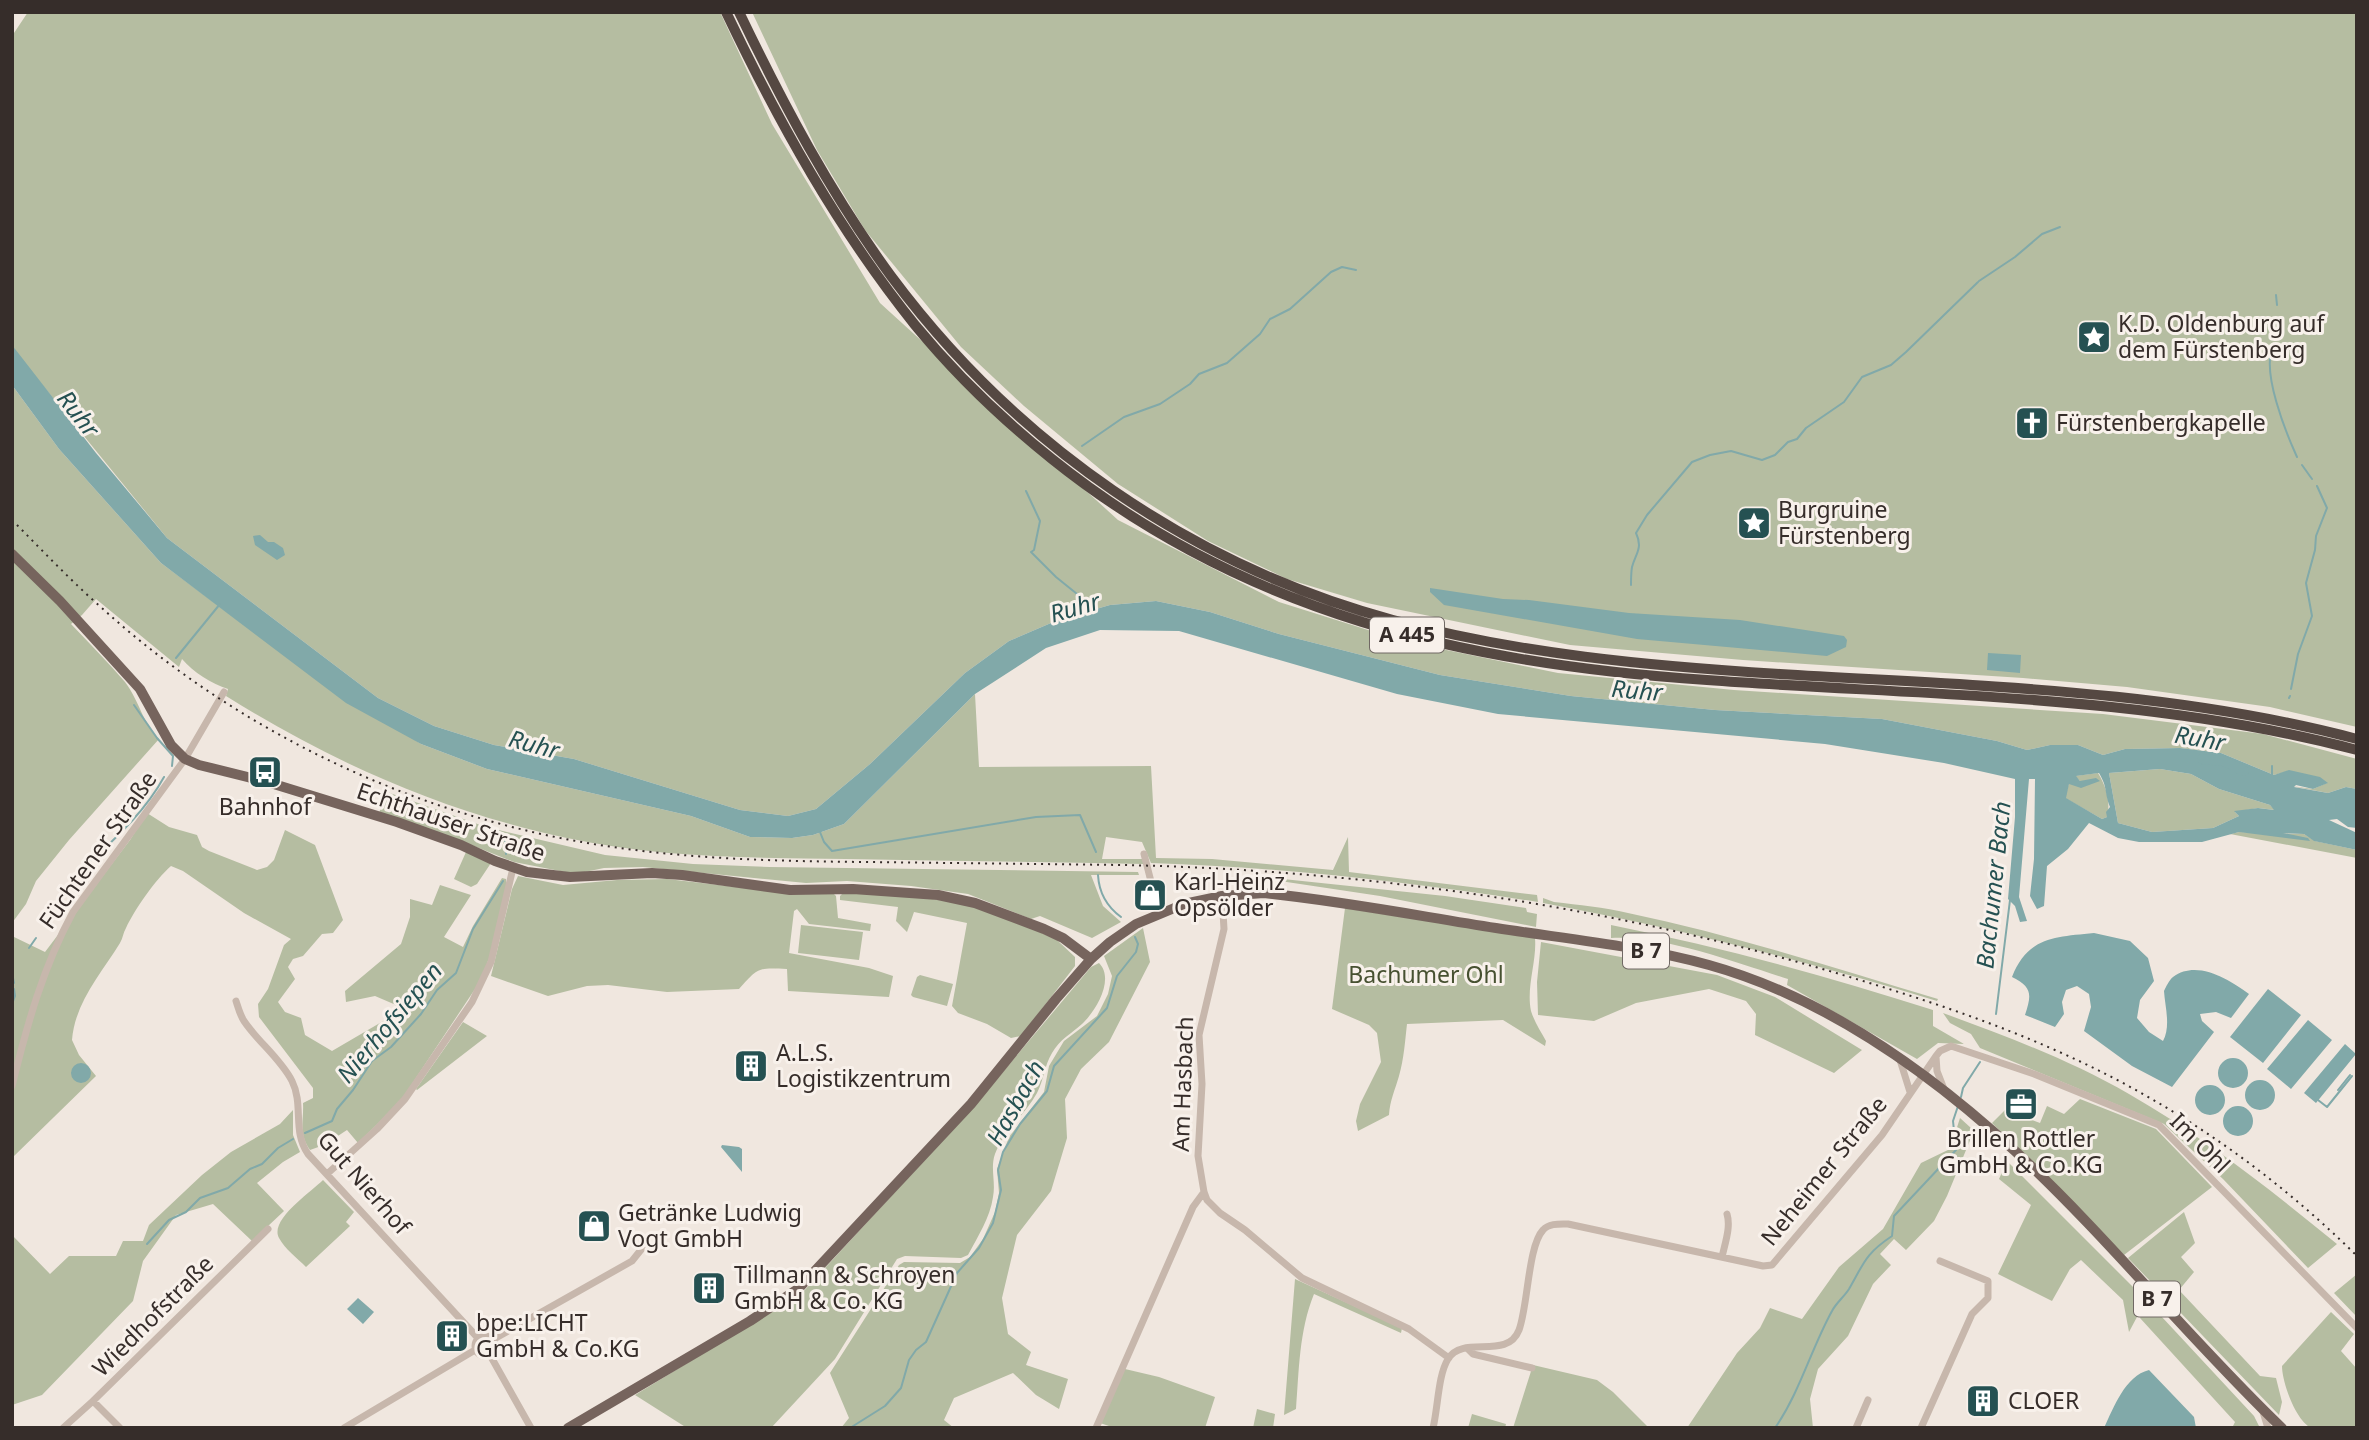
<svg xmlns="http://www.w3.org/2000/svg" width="2369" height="1440" viewBox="0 0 2369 1440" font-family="'Noto Sans',sans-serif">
<rect width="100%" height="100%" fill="#f0e7df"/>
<path fill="#b5bda1" d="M28,12H720L772,124L880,303L1118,520L1279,602L1403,641L1558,673L1734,690L2103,714L2263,734L2357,759V789L2346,787L2328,793L2291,786L2313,789L2327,783L2289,771L2274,775L2221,753L2180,748L2125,749L2103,755L2078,745H2050L2027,750L1997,741L1882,719L1715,710L1571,696L1440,675L1279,634L1210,612L1156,601L1110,605L1058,620L1009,641L965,673L870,764L816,809L788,816L740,810L574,759L494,745L434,726L378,698L167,538L22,360L12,345V36Z
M752,12H2357V727L2270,707L2127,687L2023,678L1743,660L1570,645L1367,603L1287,579L1208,541L1118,484L1024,406L961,347L865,230L817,150Z
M12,385L59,449L161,563L251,630L421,744L487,769L691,816L750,837L792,838L813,835L844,824L975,694L979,767L1151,766L1156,858L1212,859L1333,870L1348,837L1349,872L1537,895L1538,902C1409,882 1281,867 1151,863L1142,842L1106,837L1102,859H1142L1144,864C1045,862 945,861 846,859C753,858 659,858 567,838C444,812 331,762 226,696L228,689C212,684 193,672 182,659L179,667L96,599L82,615L71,624C89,643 108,662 125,682C139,700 143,724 159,739L69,840L36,881L26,904L12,923Z
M2160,769L2191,774L2219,789L2270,805L2275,810L2258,808L2235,812L2239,816L2213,828L2152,832L2118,823L2109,773Z
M2098,773C2106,786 2111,802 2107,817L2102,819L2065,798L2069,783L2095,778L2080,781L2075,776Z
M387,792L486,827L605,855L693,864L770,867L1138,872L1139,875H1091L1103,906L1121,922L1092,938L1040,916L1031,919L968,894L911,886L847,881L806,883L643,867L604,868L575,874L514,862L464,842L379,813Z
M147,813L169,827L197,835L202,847L209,851L257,870L267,867L274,860L285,830L315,845L343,920L333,933L322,934L303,956L293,959L288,967L295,979L278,1002L285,1012L301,1018L305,1035L332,1051L385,1020L396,1005L375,996L346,1002L345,991L401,944L410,917V899L432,905L440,885L471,895L444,937L463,947L473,926L502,878L506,879C508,906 490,962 477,986L400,1102L358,1143L347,1130L324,1145L310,1150C298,1133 304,1121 303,1103L313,1098V1088L259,1017L258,1004L268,989L284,945L291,939L244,913L183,871L171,866C155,880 135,909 126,928C123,933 123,938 120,943C101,974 75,1002 72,1040L79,1055L96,1076L12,1158V936L45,952L130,840Z
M2239,832L2304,834L2315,841L2357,850V858L2230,834Z
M466,852L491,863L477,884L471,887L454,879Z
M518,876L563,885L617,880L667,879L797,894L833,893L836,896L838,918L871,924L870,931L809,924L797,909L794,911L789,953L869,968L893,976L889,997L788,991L787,969C757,968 759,967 739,989L667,992L608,985L587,986L548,996L491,976L512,889Z
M1283,879L1445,896L1526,908L1527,912L1537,914L1536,927L1380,896L1280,881Z
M844,892L918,897L962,903L1023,924L1057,940L1075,957V966L1021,1036L1011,1038L987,1024L958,1013L952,1006L967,923L914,912L907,932L896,921L898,907L840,900V896Z
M1543,898L1554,902C1579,905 1604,907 1628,913C1733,935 1835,968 1938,999L1937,1001C1807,961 1677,928 1543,903Z
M1345,908L1535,938C1537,961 1526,987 1531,1011C1534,1021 1541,1032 1546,1041L1545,1046L1503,1020L1407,1024C1405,1041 1404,1059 1399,1076C1395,1090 1390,1100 1389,1115L1358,1131L1356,1121L1360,1104L1381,1062L1377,1033L1369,1025L1332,1009Z
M801,925L863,932L859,960L798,953Z
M1611,925C1721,947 1827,976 1933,1010V1026L1964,1044L1938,1043L1917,1059L1787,985L1788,979C1737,963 1664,935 1611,938Z
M1143,928L1150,962L1109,1042L1081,1069L1065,1099L1067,1138L1051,1191L1017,1235L1002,1298L1008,1334L1031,1352L1026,1365L1068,1379L1059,1409L1036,1395L1013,1373L954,1398L944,1420L954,1428H841L849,1418L830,1373L899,1265L904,1262L960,1263L970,1257L983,1239L995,1212L999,1193L997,1169L1009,1137L1044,1092L1049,1066L1064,1041L1097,1016L1108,994L1112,976L1104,956Z
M1541,942L1717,975L1775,997L1862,1050L1834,1073L1755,1035L1756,1014L1746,1001L1709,989L1636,1003L1594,1021L1538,1015L1537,982Z
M1099,963C1115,979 1096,1011 1082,1024C1071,1034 1060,1039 1052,1053C1044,1066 1044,1080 1037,1093C1025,1115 1004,1130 995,1154C990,1168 996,1182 993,1197C990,1218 978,1236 968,1255L961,1258L905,1256L897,1259L835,1359L771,1428H687L635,1395L802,1293L976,1104L1091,967Z
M920,975L953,984L947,1006L913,997L911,995L917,977Z
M1943,1013C2006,1036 2070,1060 2129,1094C2204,1137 2271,1190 2337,1244L2308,1268L2223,1179L2164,1124L1980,1048L1971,1034L1950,1023Z
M463,1022L487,1036L417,1090L416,1089Z
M2080,1099L2156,1129L2212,1187L2124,1255L1992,1123L2005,1110L2040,1123L2047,1106L2064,1114Z
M293,1110V1135L300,1152L283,1162L257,1183L284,1211L252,1241L213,1204L176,1215L143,1261L133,1301L42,1395L12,1405V1235L50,1274L69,1256H116L123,1241H143L149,1225L202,1175L231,1152L280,1124Z
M1960,1118L1971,1128V1138L1947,1196L1934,1221L1906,1250L1894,1239L1880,1254L1891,1265L1873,1284L1848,1336L1818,1369L1810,1399L1813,1428H1687L1737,1353L1760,1328L1770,1308L1802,1319L1839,1267L1883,1229L1921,1163L1950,1149Z
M2007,1161L2146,1300L2129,1332L2123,1300L2081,1260L2070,1269L2052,1301L1998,1274L2031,1205L1999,1179Z
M323,1180L354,1212L346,1222L350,1226L306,1267C297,1258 285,1249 279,1238C269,1220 311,1192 323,1180Z
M2184,1212L2195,1243L2181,1257L2194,1272L2179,1290L2260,1376L2276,1378L2282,1402L2279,1415L2128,1258Z
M2357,1274V1317L2334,1293Z
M1295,1279L1402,1328L1401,1333L1314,1294C1299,1331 1299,1371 1296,1409L1284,1415Z
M2148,1302L2254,1416L2260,1428H2232L2235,1422L2140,1318Z
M2331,1312L2354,1334L2341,1351L2357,1369V1428C2346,1428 2322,1431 2312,1428C2296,1422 2282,1382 2282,1366Z
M1533,1365L1597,1380L1613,1392L1649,1428H1513Z
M1125,1369L1159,1377L1215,1397L1205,1428H1115L1100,1423Z
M1257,1409L1275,1414L1273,1428H1253Z
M1472,1414L1506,1424L1505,1428H1468Z"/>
<path fill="#81a9a9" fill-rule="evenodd" d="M12,345L96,453L167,538L378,698L434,726L494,745L574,759L740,810L788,816L816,809L870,764L965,673L1009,641L1058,620L1110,605L1156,601L1210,612L1279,634L1440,675L1571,696L1715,710L1882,719L1997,741L2027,750L2050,745H2078L2103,755L2125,749L2180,748L2221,753L2274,775L2289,770L2320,777L2328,783L2313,789L2296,785L2294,787L2328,793L2346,787L2357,789V828L2348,827L2337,819L2329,820L2357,833V850L2314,841L2304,834L2283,833L2308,838L2310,841L2239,832L2202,842H2139L2118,838L2089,823L2068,849L2047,866L2044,906L2037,909L2030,896L2034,859L2035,779H2029L2019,897L2027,921L2020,922L2015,906L2008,899L2015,817V779L1944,763L1825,744L1498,714L1397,694L1179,631L1100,630L1046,648L975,694L844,824L813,835L792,838L750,837L691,816L487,769L421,744L346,703L161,563L59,449L12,385ZM2160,769L2191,774L2219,789L2270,805L2274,810L2258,808L2234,811L2239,816L2213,828L2152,832L2118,823L2109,773ZM2099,773C2108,788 2104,792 2110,807L2106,812L2107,817L2102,819L2066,798L2069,784L2081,788L2100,781L2096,778L2080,781L2076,776Z
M260,535L268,542H274L283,548L285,555L277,560L255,545L253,536Z
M1430,588L1503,599L1529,600L1629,613L1740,620L1844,636L1847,640L1846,647L1827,656L1637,639L1444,605L1430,592Z
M1988,653L2021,655L2020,673L1987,670Z
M2094,933L2130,941L2148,958L2154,981L2140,1000L2137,1018L2149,1032L2163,1041C2171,1026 2165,1007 2164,991C2166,987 2169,980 2173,977C2197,959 2230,980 2249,994L2231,1018L2216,1012L2200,1014L2202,1021L2214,1032L2172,1087L2132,1066L2084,1031L2091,1007L2089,994L2077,986L2066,990L2062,1002L2064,1014L2055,1027L2025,1015C2032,994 2032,987 2012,977C2028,937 2054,937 2094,933Z
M2268,989L2301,1015L2263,1063L2230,1037Z
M2308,1020L2332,1040L2291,1089L2267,1069Z
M2345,1044L2356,1054L2316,1103L2304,1093Z
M2218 1073a15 15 0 1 1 30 0a15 15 0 1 1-30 0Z
M71 1073a10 10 0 1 1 20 0a10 10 0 1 1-20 0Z
M2245 1095a15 15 0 1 1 30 0a15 15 0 1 1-30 0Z
M2195 1100a15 15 0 1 1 30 0a15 15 0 1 1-30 0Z
M2223 1121a15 15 0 1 1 30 0a15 15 0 1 1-30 0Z
M722,1145L739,1147L742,1149V1172L721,1147Z
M358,1298L374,1312L363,1324L347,1309Z
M2149,1370L2194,1417L2196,1428H2104C2114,1407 2125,1376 2149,1370Z"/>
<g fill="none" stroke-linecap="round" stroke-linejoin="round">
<path stroke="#81a9a9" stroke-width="2" d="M1979,281L2015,257L2042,234L2060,227
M2276,295L2277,305
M2273,334L2272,327L2277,320
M2273,347C2261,371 2286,433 2297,457
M1082,446L1124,417L1160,404L1190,384L1199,374L1227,363L1260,334L1270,319L1290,309L1331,272L1342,267L1356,270
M2302,465L2312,479
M1026,491L1040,521L1034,550L1031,552L1056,577L1082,598L1089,611
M1631,585C1631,580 1631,573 1632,567C1636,553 1643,548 1636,533L1647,515L1692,462L1710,455L1731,451L1762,460L1775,455L1788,442L1797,439L1806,428L1844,402L1862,377L1891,365L1906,352L1978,282
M176,658L220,604
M2291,689L2298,654L2312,616L2306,583L2315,550L2316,536L2327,508L2317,486
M2289,698L2290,696
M134,705L157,738L173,756L172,766
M2272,776V766
M820,832L824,842L832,851L1036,817L1080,815L1096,852
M505,837L506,854
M83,867C112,843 145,812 164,777
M1098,875C1099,893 1106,906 1121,917
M61,897L74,876
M48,917L53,910
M29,948L36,938
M12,973L14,983
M12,1004L15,996L14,989
M1996,1014L2010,900
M2338,1090L2350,1075
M1961,1097L1963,1088L1980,1062
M2318,1100L2327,1107L2352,1076
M305,1133L332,1121L337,1109L353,1090L372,1061L391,1047L421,1014L437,990L456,973L473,929L503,881
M147,1244L169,1220L186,1212L200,1198L228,1188L250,1169L262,1164L278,1148L293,1139
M850,1428L885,1406L901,1388L909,1360L916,1350L926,1342L957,1273L979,1248L993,1223L1001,1190L998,1170L1003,1152L1020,1124L1047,1091L1054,1066L1107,1008L1117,976L1136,952L1138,944L1135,937
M1775,1428C1800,1392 1811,1349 1832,1311C1836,1303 1844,1297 1849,1289C1864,1263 1865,1254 1892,1236L1894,1216L1956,1150L1953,1121L1958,1106"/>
<path stroke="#81a9a9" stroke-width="10" d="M2202,759L2223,761L2244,771"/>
<path stroke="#c7b7ac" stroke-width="7" d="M1144,854L1159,913
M1222,896L1224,929L1199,1035L1202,1084L1198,1156L1204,1192L1207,1200L1220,1213L1245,1230L1302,1278L1409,1329L1449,1358
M236,1001C238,1007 240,1015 244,1021C258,1042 280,1058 292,1081C304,1105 292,1131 308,1154L478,1338
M1936,1057L1937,1071L1944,1089
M1900,1060L1910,1092
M12,1086C27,1025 43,967 73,912L185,759L224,692
M327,1174L377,1129L405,1099L472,1002L491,962L513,868
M1722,1257C1725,1243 1731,1227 1727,1214
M475 1346a10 10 0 1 1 20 0a10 10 0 1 1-20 0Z
M494,1339L632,1261L644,1246
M1468,1349L1473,1354L1532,1368
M490,1355L531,1428
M93,1401L120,1428
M2263,1412L2268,1428
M63,1428L93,1401L268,1229
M344,1428L475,1350
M1096,1428L1193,1207L1204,1192
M1433,1428C1438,1408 1438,1375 1448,1359C1463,1334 1507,1361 1519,1330C1528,1306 1528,1246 1543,1230C1549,1223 1560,1224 1568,1224L1763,1266L1772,1265L1882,1135L1936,1056L1940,1051L1951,1046L2034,1074L2159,1125L2357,1328
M1856,1428L1868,1400
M1921,1428L1972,1314L1988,1298V1281L1940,1261"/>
<path stroke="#76645d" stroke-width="10" d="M12,554L60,601L140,689L171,745L185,759L199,765L264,781L397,822L461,845L495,861L527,872L570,877L652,873L682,875L790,890L853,889L938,895L975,903L1044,929L1063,938L1091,959
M568,1428L750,1321L798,1289L971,1104L1056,999L1091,959L1110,942L1136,924L1184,904L1222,896L1264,893C1342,901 1419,916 1496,928C1567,939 1640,946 1709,965C1824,997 1928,1071 2015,1151C2109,1238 2189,1339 2282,1428"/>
<path stroke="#554842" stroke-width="10" d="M726,12C779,123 838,229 915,325C956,375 1002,419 1052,459C1245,614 1465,664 1707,680C1924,696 2145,694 2357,750
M739,12C783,104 831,194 891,276C1015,443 1192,566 1393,620C1519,654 1650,666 1780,674C1973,686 2168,689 2357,739"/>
<path stroke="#362d2a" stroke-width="2" stroke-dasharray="2 5" stroke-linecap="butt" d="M12,520C42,550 71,581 103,609C212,708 349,782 490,821C616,857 739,861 868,862C953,863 1038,864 1123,865C1360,870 1598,904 1826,970C1932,1001 2036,1035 2134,1089C2216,1134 2290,1190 2357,1256"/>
</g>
<defs>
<g id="sight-square" transform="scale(1.75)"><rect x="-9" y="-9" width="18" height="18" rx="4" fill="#255152" stroke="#f8f1eb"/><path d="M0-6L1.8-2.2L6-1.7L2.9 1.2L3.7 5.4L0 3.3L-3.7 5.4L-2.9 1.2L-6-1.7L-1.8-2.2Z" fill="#fff"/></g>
<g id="church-square" transform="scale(1.75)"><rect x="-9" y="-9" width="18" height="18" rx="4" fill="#255152" stroke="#f8f1eb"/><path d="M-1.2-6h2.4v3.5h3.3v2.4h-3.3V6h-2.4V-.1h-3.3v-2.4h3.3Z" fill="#fff"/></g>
<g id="bus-square" transform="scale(1.75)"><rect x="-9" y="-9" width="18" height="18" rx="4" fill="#255152" stroke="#f8f1eb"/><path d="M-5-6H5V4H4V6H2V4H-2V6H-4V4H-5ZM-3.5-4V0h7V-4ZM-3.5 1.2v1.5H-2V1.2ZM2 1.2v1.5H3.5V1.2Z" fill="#fff"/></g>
<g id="shop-square" transform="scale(1.75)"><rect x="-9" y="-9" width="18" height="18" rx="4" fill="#255152" stroke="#f8f1eb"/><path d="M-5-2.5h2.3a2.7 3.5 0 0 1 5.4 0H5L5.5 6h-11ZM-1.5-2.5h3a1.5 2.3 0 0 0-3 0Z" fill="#fff"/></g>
<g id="building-square" transform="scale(1.75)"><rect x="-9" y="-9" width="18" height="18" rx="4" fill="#255152" stroke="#f8f1eb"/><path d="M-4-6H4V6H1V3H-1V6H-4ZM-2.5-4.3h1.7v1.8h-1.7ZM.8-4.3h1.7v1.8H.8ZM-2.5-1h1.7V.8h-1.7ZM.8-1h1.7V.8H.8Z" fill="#fff"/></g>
<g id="office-square" transform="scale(1.75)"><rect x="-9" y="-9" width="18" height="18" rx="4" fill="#255152" stroke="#f8f1eb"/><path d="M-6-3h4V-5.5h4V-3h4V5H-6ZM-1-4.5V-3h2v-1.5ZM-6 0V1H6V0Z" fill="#fff"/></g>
</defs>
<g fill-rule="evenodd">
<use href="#sight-square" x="2094" y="337"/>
<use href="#church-square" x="2032" y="423"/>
<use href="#sight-square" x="1754" y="523"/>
<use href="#bus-square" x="265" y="772"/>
<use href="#shop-square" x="1150" y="895"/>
<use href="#building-square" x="751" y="1066"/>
<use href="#office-square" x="2021" y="1104"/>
<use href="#shop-square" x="594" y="1226"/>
<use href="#building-square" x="709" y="1288"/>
<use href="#building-square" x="452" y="1336"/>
<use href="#building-square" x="1983" y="1401"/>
</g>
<g text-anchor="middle" stroke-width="6" stroke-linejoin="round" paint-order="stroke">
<g fill="#f8f1eb" stroke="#706864" stroke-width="2">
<rect x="1370" y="617.5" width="74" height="35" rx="5"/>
<rect x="1623" y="933.5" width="46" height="35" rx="5"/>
<rect x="2134" y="1281.5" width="46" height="35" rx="5"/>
</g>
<g font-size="21" font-weight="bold" fill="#362d2a">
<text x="1407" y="642">A 445</text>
<text x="1646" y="958">B 7</text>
<text x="2157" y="1306">B 7</text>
</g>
<g font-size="23" fill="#362d2a" stroke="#f8f1eb" text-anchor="start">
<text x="2118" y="332">K.D. Oldenburg auf<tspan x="2118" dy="26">dem Fürstenberg</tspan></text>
<text x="2056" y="431">Fürstenbergkapelle</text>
<text x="1778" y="518">Burgruine<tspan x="1778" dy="26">Fürstenberg</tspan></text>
<text x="265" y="815" text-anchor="middle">Bahnhof</text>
<text x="1174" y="890">Karl-Heinz<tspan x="1174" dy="26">Opsölder</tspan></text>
<text x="776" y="1061">A.L.S.<tspan x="776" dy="26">Logistikzentrum</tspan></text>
<text x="2021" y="1147" text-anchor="middle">Brillen Rottler<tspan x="2021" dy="26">GmbH &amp; Co.KG</tspan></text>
<text x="618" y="1221">Getränke Ludwig<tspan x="618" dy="26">Vogt GmbH</tspan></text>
<text x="734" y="1283">Tillmann &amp; Schroyen<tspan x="734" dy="26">GmbH &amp; Co. KG</tspan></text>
<text x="476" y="1331">bpe:LICHT<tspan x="476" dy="26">GmbH &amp; Co.KG</tspan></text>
<text x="2008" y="1409">CLOER</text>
</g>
<g font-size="23" fill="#362d2a" stroke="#f8f1eb">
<text transform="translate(451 822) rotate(19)" y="8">Echthauser Straße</text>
<text transform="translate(98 850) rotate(-55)" y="8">Füchtener Straße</text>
<text transform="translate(1183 1084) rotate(-88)" y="8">Am Hasbach</text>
<text transform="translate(2200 1143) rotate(45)" y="8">Im Ohl</text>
<text transform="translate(1824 1171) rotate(-51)" y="8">Neheimer Straße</text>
<text transform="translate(364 1183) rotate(49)" y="8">Gut Nierhof</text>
<text transform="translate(153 1316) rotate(-45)" y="8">Wiedhofstraße</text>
</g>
<g font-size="23" fill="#475131" stroke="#f8f1eb">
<text x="1426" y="983">Bachumer Ohl</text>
</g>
<g font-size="24" font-style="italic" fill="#255152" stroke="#f8f1eb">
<text transform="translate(78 414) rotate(52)" y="8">Ruhr</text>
<text transform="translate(1075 608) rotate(-16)" y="8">Ruhr</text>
<text transform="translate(1637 691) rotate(5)" y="8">Ruhr</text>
<text transform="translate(2200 739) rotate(10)" y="8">Ruhr</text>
<text transform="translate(534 745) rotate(15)" y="8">Ruhr</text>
<text transform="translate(1994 885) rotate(-84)" y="8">Bachumer Bach</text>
<text transform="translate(390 1023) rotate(-50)" y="8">Nierhofsiepen</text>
<text transform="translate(1016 1103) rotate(-61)" y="8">Hasbach</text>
</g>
</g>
<rect width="2369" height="1440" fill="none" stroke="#362d2a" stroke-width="28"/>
</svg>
